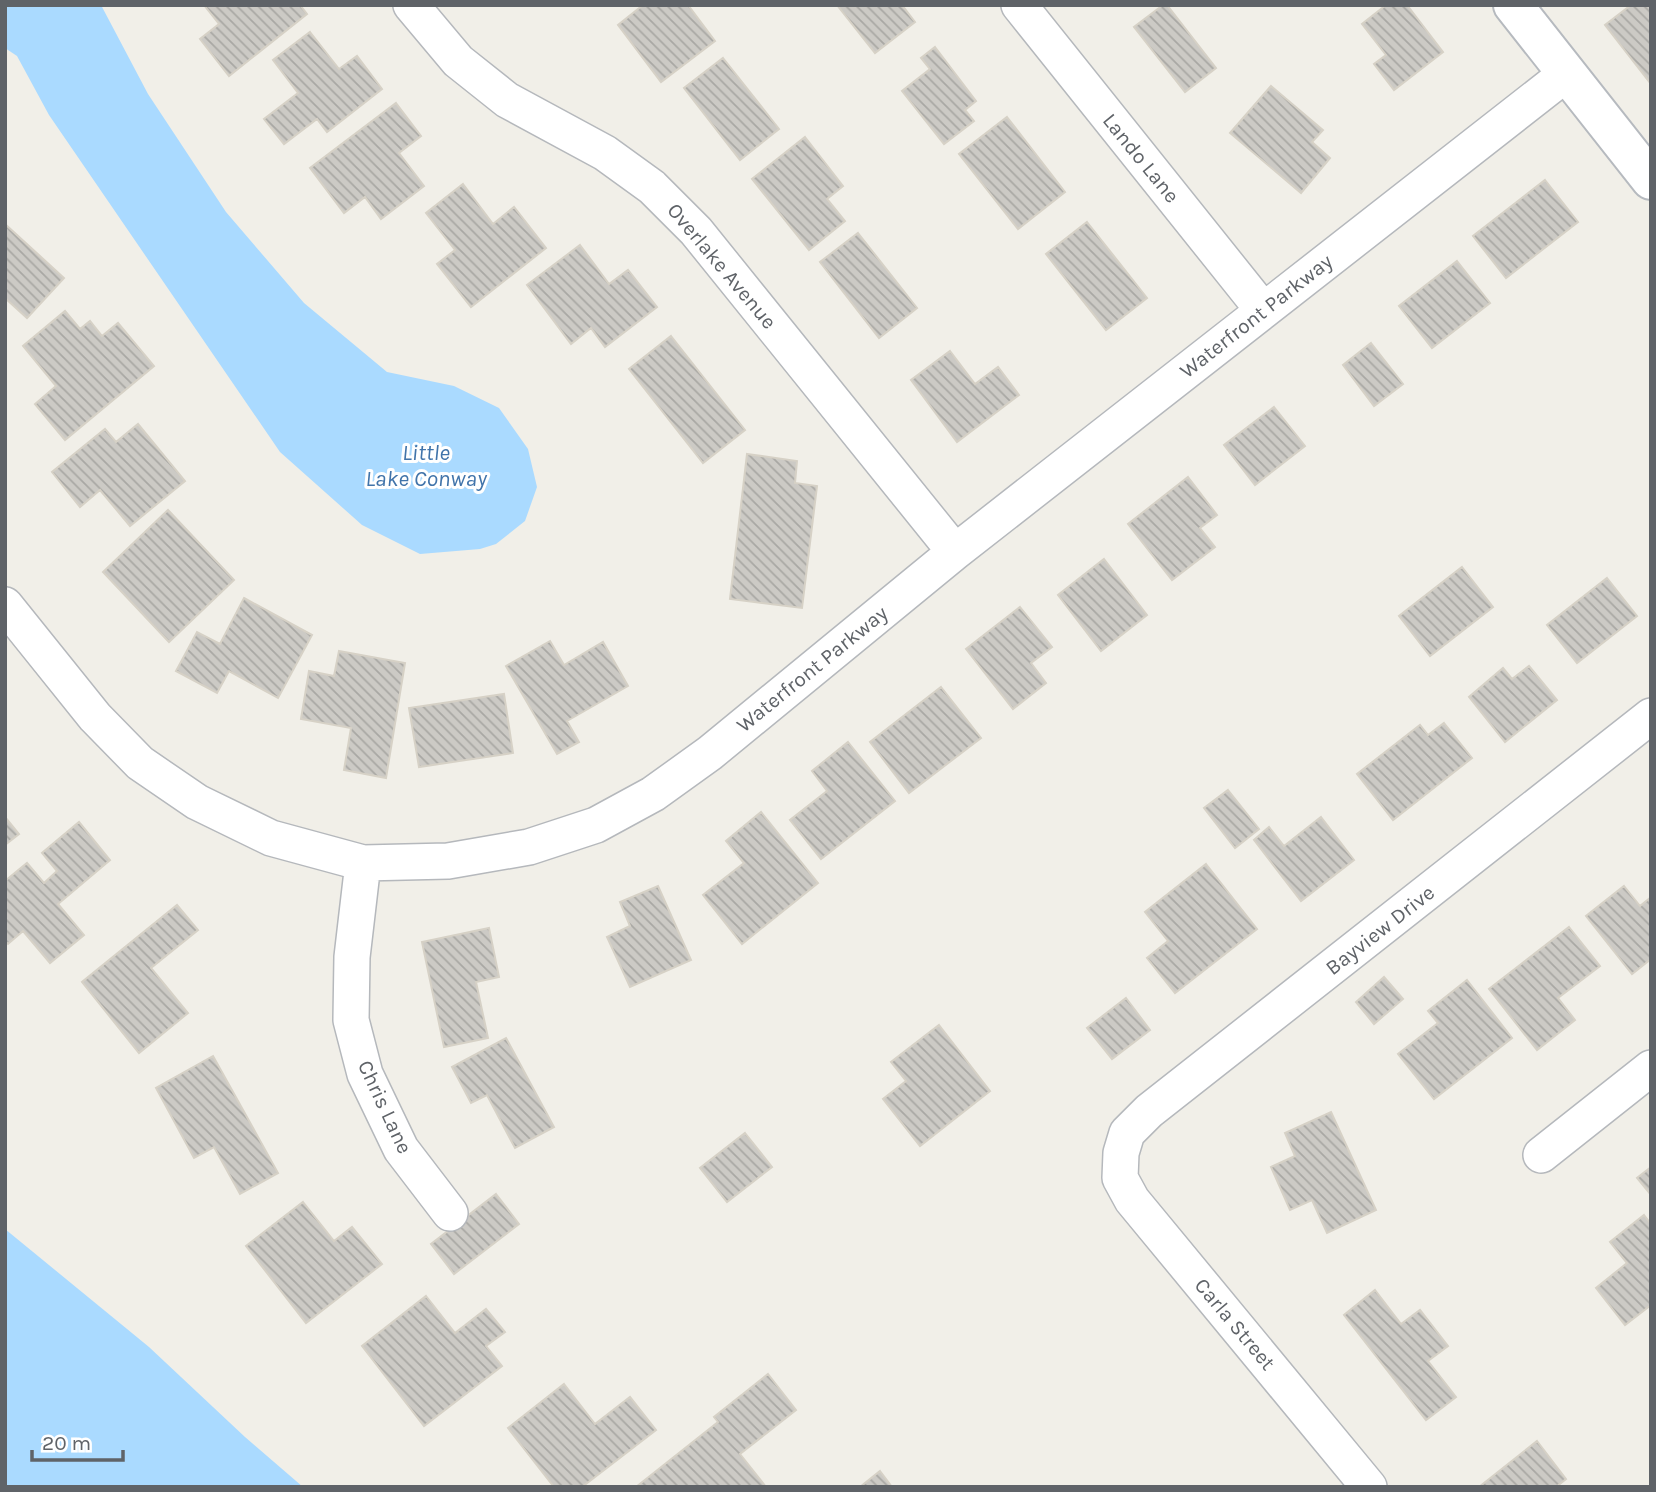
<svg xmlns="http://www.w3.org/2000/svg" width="1656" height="1492" viewBox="0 0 1656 1492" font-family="Karla,sans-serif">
<defs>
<pattern id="building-back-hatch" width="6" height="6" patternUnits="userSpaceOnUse" patternTransform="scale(1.75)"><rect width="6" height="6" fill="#cccac5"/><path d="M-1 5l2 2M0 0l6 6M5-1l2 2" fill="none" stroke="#a9a8a4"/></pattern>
</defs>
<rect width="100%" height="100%" fill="#f1efe8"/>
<path fill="#aadaff" d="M5,5H101L148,94L226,212L304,303L387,372L454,386L499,408L528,449L537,487L525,521L496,544L480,549L420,554L362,525L280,452L49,115L17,56L5,48Z
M5,1229L149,1347L245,1437L303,1487H5Z"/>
<path fill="url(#building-back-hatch)" stroke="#d6d1c6" stroke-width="2" d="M204,5H300L307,14L229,76L200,39L219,24Z
M643,5H688L715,41L661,82L618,25Z
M837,5H902L915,22L875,53Z
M1163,5H1167L1216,68L1185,92L1134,27Z
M1386,5H1407L1443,52L1394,90L1374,64L1386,55L1362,24Z
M1631,5H1651V84L1605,25Z
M310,32L339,69L357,56L382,89L327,132L317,119L284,144L264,119L298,93L273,60Z
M935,47L976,101L965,110L974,121L944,144L902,91L930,69L921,58Z
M723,58L779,129L740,160L684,88Z
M1271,86L1323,130L1312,142L1330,158L1301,193L1230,133Z
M396,103L421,136L399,153L424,186L381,219L365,197L344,213L310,168Z
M1007,117L1065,192L1018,229L959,154Z
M805,137L843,186L827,199L845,221L809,250L752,179Z
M1545,180L1578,222L1506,278L1473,236Z
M463,184L493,224L514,207L546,248L471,307L437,264L455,250L426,213Z
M1087,222L1147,298L1106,330L1046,254Z
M5,224L64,278L27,318L5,298Z
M858,233L917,308L879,338L820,262Z
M580,245L609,284L628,270L657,307L605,347L591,328L571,344L527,285Z
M1457,261L1490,303L1432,348L1399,306Z
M65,311L80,329L90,321L102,336L118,323L154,366L65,440L35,404L56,386L23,346Z
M671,336L745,430L703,463L629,369Z
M1371,343L1403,384L1374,406L1343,365Z
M950,351L975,384L998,367L1019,395L957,442L911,380Z
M1274,407L1305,446L1255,485L1224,445Z
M138,424L185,481L130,526L100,490L80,507L52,472L105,429L116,442Z
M747,454L797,461L795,483L817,486L802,608L730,599Z
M1188,477L1217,515L1200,528L1215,547L1172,580L1128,524Z
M168,510L234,580L169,642L103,572Z
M1104,559L1147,615L1101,651L1058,595Z
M1462,567L1493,607L1430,656L1399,616Z
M1607,578L1637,616L1577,663L1547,625Z
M244,598L312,635L278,698L229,671L217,693L176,671L197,632L220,644Z
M1020,607L1052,647L1031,663L1046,683L1013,709L966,649Z
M550,641L564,665L603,642L628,686L567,721L579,742L557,754L506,666Z
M339,651L405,663L386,778L344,770L351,728L301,719L309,671L334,676Z
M1529,666L1557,700L1505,742L1469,697L1503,668L1512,679Z
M941,687L981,738L909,793L870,742Z
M504,694L513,753L419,767L409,708Z
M1444,723L1472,758L1393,820L1357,774L1420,725L1428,735Z
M848,742L895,801L821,859L790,820L827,791L812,771Z
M1228,790L1259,829L1235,848L1204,808Z
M761,812L818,883L742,944L703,895L744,863L726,841Z
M5,817L19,834L5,845Z
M1321,817L1354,860L1301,901L1254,840L1269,827L1284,846Z
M79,822L110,860L58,904L84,935L50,963L23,931L8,944L5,941V881L27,863L44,883L57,871L42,853Z
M1206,864L1257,929L1175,993L1147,958L1168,941L1145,912Z
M658,886L691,960L630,987L607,937L630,926L620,902Z
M1624,886L1640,906L1651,897V959L1632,974L1586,916Z
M177,905L198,930L151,968L188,1013L139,1053L82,982Z
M1569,927L1600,966L1558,998L1575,1020L1537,1050L1489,989Z
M489,928L499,977L476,982L488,1038L444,1047L422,942Z
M1384,977L1403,999L1374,1024L1356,1002Z
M1467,980L1512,1038L1434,1099L1398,1054L1438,1023L1428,1011Z
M1126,998L1150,1030L1112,1059L1087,1028Z
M939,1025L990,1091L920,1146L883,1099L906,1081L891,1062Z
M506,1038L554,1127L515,1148L487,1095L471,1103L452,1067Z
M213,1056L278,1173L240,1194L214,1147L194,1158L156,1088Z
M1331,1112L1376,1210L1327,1233L1312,1200L1290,1210L1271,1167L1295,1156L1285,1133Z
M745,1133L772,1167L727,1202L700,1168Z
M1651,1167V1195L1637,1178Z
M496,1194L519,1224L454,1274L431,1244Z
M303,1202L334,1241L352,1227L382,1264L306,1323L246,1246Z
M1644,1215L1651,1224V1305L1625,1325L1596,1288L1627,1263L1610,1242Z
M1375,1290L1401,1324L1420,1310L1448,1346L1428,1361L1456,1397L1426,1420L1344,1315Z
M426,1296L455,1333L486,1309L505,1332L486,1346L502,1366L424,1426L362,1346Z
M768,1374L796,1410L740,1454L766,1487H636L718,1422L714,1417Z
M564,1384L595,1424L630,1397L656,1430L582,1487H554L508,1428Z
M1537,1441L1566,1479L1556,1487H1479Z
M880,1471L892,1487H860Z"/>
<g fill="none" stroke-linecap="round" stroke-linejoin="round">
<g stroke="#b5b8bc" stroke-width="38">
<path id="street" d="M411,5L458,61L507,100L605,153L652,187L696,231L955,552
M1019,5L1263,310
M5,605L95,717L140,763L197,802L271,838L363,863L448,861L529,847L596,825L653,794L710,753L955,552L1566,74
M363,863L352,957L351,1020L365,1074L401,1149L450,1213
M1541,1155L1651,1068
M1369,1487L1132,1200L1120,1178L1121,1153L1127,1133L1149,1111L1651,716"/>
</g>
<g stroke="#b6babf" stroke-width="42">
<path id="secondary" d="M1513,5L1651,180"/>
</g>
<use href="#street" stroke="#fff" stroke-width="35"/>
<use href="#secondary" stroke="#fff" stroke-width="38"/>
</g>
<g text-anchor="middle" stroke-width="6" stroke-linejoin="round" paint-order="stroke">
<g font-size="21" fill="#5f6368" stroke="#fff">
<text transform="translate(1141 158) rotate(51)" y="7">Lando Lane</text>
<text transform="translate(722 266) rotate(50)" y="7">Overlake Avenue</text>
<text transform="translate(1256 316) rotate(-38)" y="7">Waterfront Parkway</text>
<text transform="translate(812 669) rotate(-39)" y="7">Waterfront Parkway</text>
<text transform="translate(1380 930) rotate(-38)" y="7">Bayview Drive</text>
<text transform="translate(385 1107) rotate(65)" y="7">Chris Lane</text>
<text transform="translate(1235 1324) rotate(50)" y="7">Carla Street</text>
</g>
<g font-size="23" font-style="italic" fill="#4174aa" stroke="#fff">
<text x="426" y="460">Little<tspan x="426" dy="26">Lake Conway</tspan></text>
</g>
</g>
<rect width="1656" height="1492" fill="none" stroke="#5f6368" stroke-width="14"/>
<path d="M32 1450v10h91v-10" fill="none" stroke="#5f6368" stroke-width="3.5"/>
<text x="42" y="1450" font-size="21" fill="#5f6368" stroke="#ffffff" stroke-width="5" paint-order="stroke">20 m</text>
</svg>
